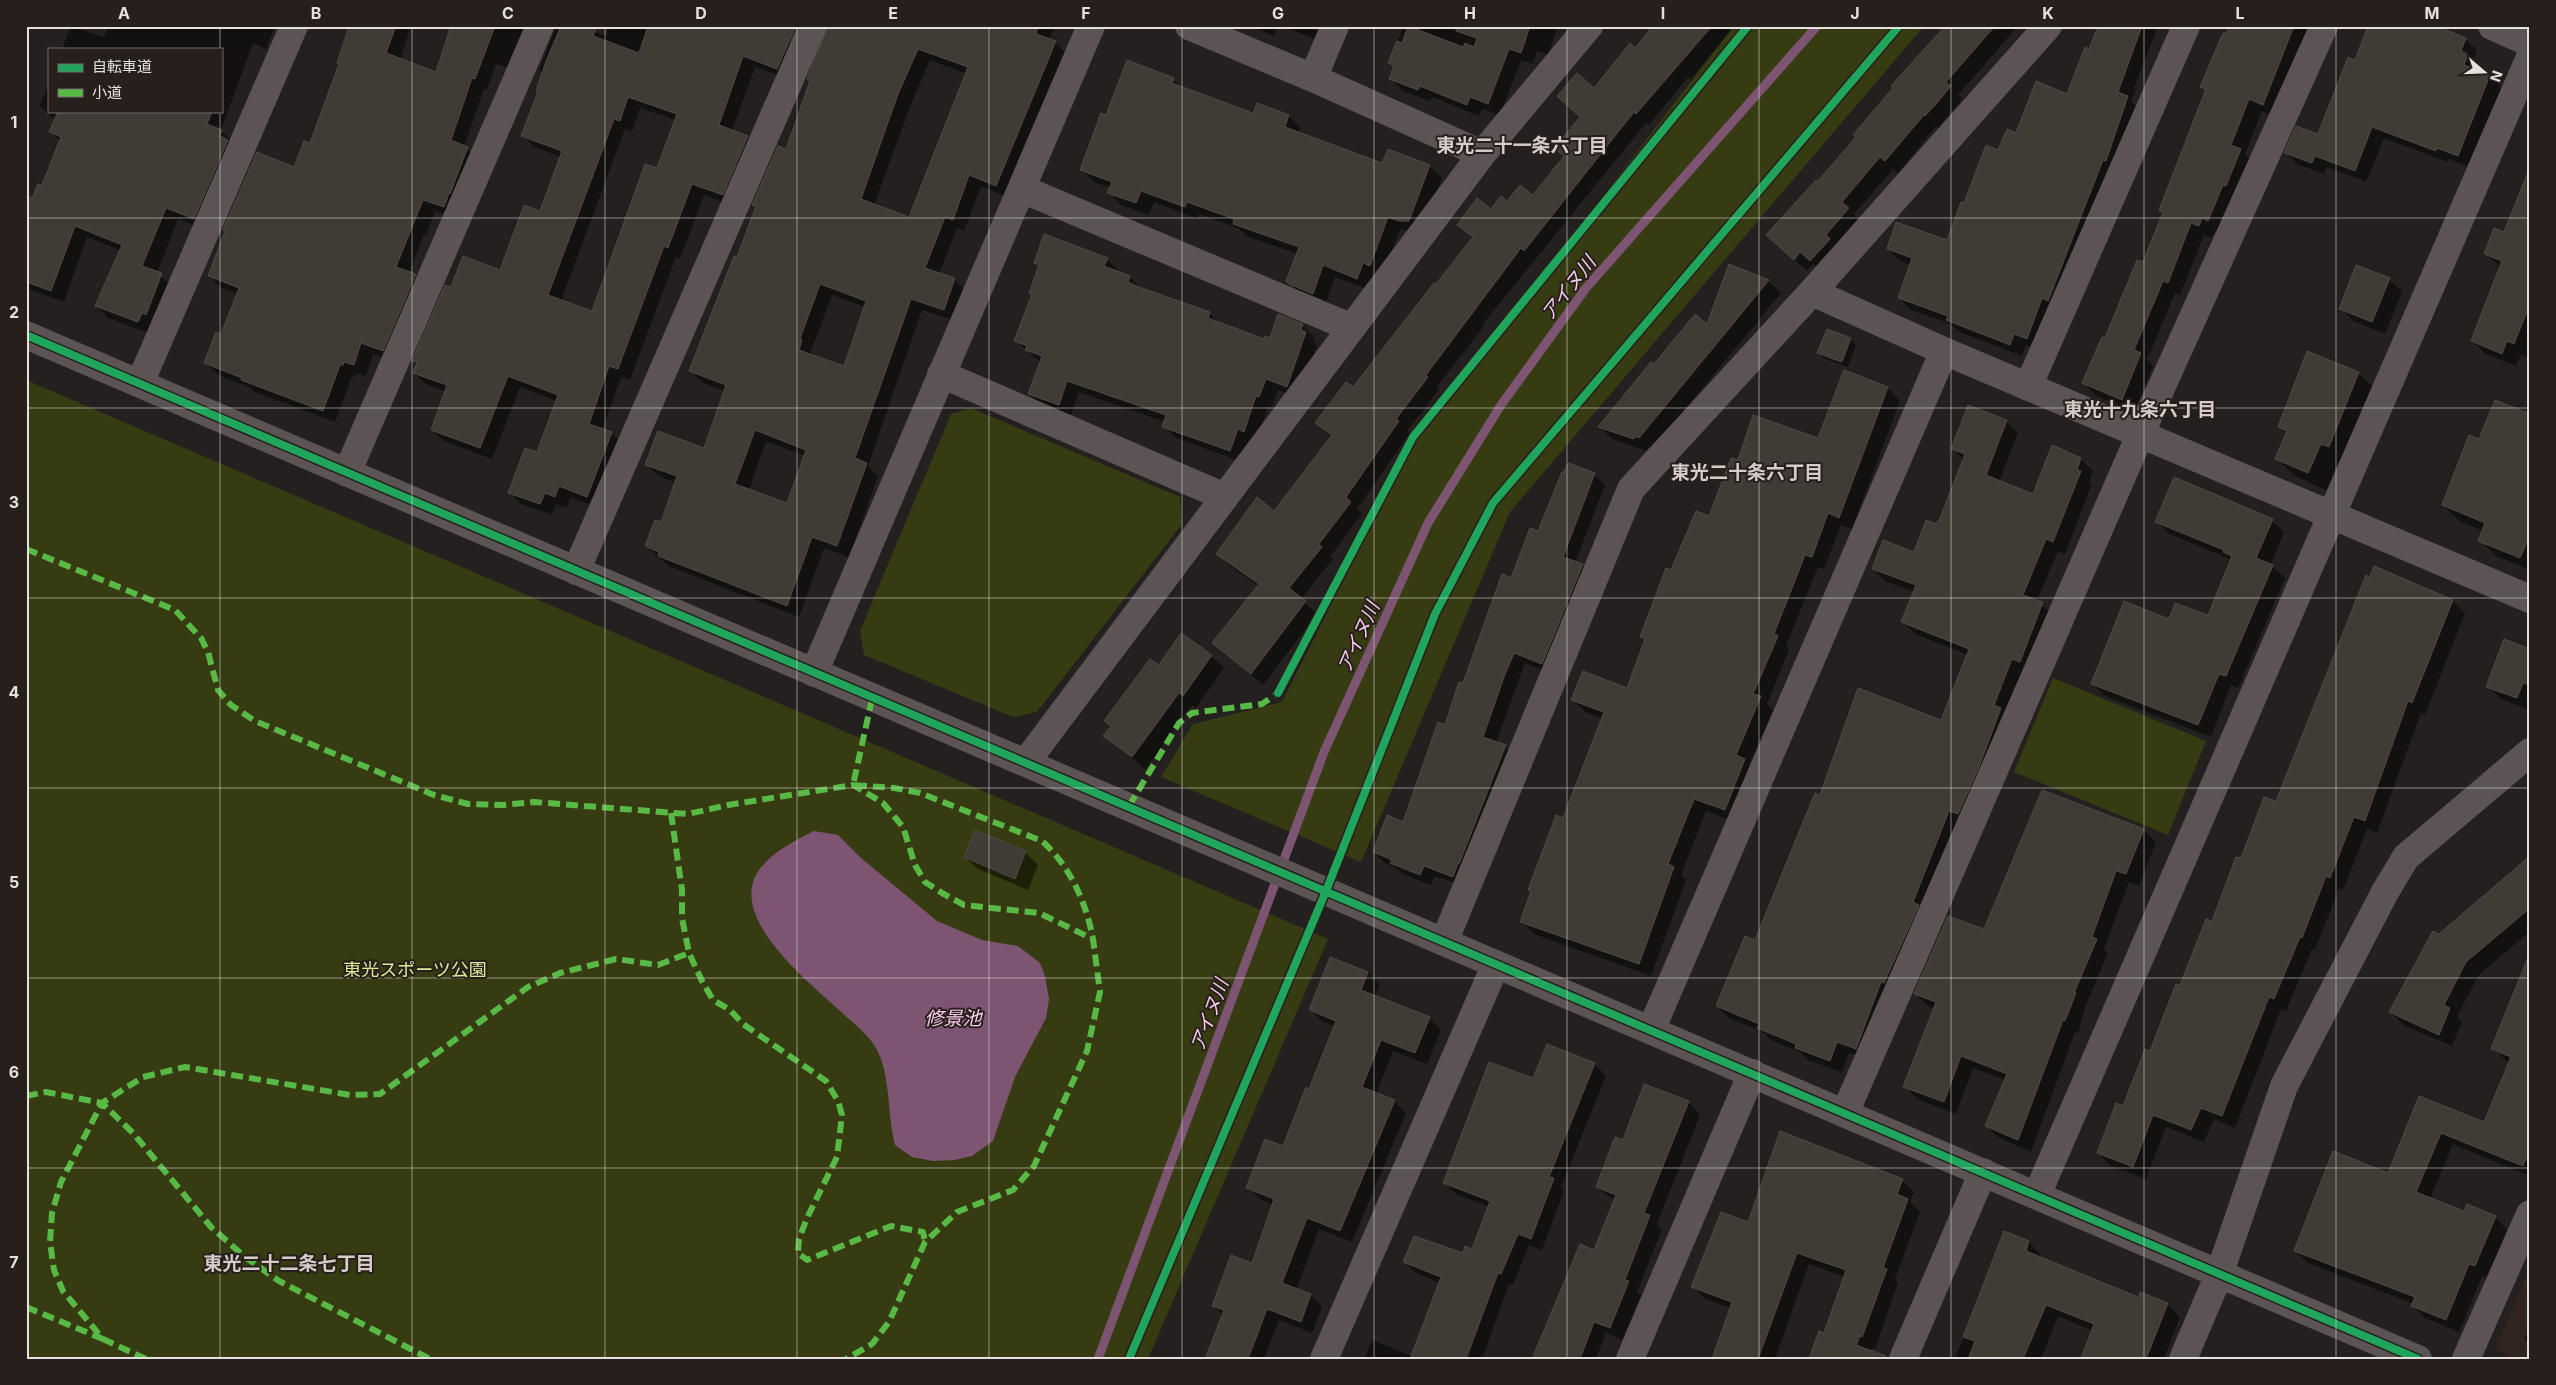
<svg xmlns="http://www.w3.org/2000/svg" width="2556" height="1385" viewBox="0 0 2556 1385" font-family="Inter,'Noto Sans JP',sans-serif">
<rect width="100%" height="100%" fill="#24201f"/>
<path fill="#322520" d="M2530,1268V1359H2519L2495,1349Z"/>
<path fill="#373b11" d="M1734,26H1924L1510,512L1361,862L1161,777L1193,724L1282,702L1416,437Z
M26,380L1328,939L1148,1359H26Z
M971,408L1180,497L1182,524L1037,712L1013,717L864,655L860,631L951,414Z
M2053,678L2206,741L2168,835L2014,772Z"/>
<path fill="#7d5472" d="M814,831L838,835L861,858L937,921L982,940L1018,946L1040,963L1045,976L1049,999L1046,1018L1015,1077L993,1141L972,1156L955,1160L933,1161L912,1157L895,1145C887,1114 891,1075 876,1048C868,1034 852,1022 839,1010C809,982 726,917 759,870C772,852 794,841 814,831Z"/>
<path fill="#0007" fill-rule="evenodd" d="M71,26L104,37L108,26H275L266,49L253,43L221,130L234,143L206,230L178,219L157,273L173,287L151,334L108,318L96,306L121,251L87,237L64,302L26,288V197L33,200L43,187L60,141L51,132L55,120L40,106L49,83V111H221V49H62Z
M350,26H411L400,60L437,73L455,26H542L520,71L496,64L487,90L484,89L464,147L480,160L456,218L435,211L426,235L424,234L409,274L415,276L427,287L395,362L373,354L366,376L356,373L355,377L352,376L335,422L255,392L249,387L218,375L206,363L222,335L238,294L221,288L209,276L295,169L310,144L340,64Z
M556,26H581L606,36L610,26H783L790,40L801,52L789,79L755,67L732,131L748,137L759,148L734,206L704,195L680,259L676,257L630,380L621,377L602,430L611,433L623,445L599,508L570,497L567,508L556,504L552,515L521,504L509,492L538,454L557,401L520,387L492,459L444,441L432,430L446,392L426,384L414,373L417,364L414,361L452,289L500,272L541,213L561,157L534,147L523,135L539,92L543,73L539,70ZM640,108L676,120L658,170L593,312L561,301L625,129L632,132Z
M838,26H1055L1049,40L1055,42L1067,54L1007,197L981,186L964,231L957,228L939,274L954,279L966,291L956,321L922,310L868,466L878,476L849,557L824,548L799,617L671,567L659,558L647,546L662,524L676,483L659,476L647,465L704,449L725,391L703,383L691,371L757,208L754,205L787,151ZM930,60L967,74L910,219L874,205L910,107ZM832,295L865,307L845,368L812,356L811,351ZM766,441L805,456L788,505L749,490Z
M1250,26H1278L1274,36Z
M1282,26H1325L1319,41Z
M1393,26H1558L1548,55L1537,51L1533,64L1521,60L1500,115L1482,109L1479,116L1432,97L1430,101L1403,91L1391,79L1395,69L1389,63L1402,30Z
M1654,26H1734L1691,79L1688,77L1649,125L1646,123L1482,325L1484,326L1437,387L1439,389L1407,431L1410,433L1357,509L1362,514L1330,557L1333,559L1301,599L1317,614L1263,685L1214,643L1259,586L1230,566L1218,554L1275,513L1332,437L1317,423L1353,388L1474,239L1459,225L1507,203L1533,197L1564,157L1555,148L1581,117L1594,89L1635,49Z
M1946,26H2018L1958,95L1962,99L1938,128L1936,126L1898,173L1893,169L1854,214L1861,221L1823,272L1813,264L1807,271L1767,235L1818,183L1857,137Z
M2099,26H2158L2134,88L2136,90L2131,101L2139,109L2039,350L2026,345L2022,356L1959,332L1951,324L1911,310L1899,298L1911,265L1900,261L1888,249L1947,241L1965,205L1999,151L2016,134L2068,96Z
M2231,26H2312L2276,117L2262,111L2245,154L2253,163L2221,232L2215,230L2212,238L2204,235L2180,295L2175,293L2147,360L2153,366L2134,411L2096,396L2084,383L2144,264L2164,213L2161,210L2207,91L2202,86Z
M2465,39L2477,50L2473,60L2480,67L2478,71L2490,76L2502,88L2470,167L2448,159V162L2384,138L2366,182L2327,167L2324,174L2297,164L2286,153L2318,136L2355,61Z
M1173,79L1183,89L1253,115L1289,116L1301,128L1299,134L1383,165L1429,166L1442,178L1421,233H1412L1400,229L1382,277L1370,290L1335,277L1325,306L1302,296L1290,283L1298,254L1246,236L1238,228L1199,214L1197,219L1154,202L1149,215L1121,205L1109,192L1110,188L1094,182L1081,169L1107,116Z
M2530,169V351L2527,357L2521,354L2516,366L2486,354L2472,341L2501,268L2485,253L2505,234Z
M1107,259L1119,271L1118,273L1130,277L1140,288L1209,313L1219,324L1265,340L1302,325L1314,337L1313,340L1317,345L1299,398L1278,390L1271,408L1268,407L1256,443L1250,441L1242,462L1176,438L1164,426L1165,422L1079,392L1071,416L1041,406L1029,394L1041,363L1016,341L1033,296L1030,293L1040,267L1035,262Z
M1730,266L1769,281L1781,293L1652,449L1649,447L1646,451L1612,439L1600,427L1654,366L1708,326Z
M2389,279L2402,292L2385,334L2353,321L2341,308Z
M1850,339L1856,345L1848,367L1825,359L1819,353Z
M2358,373L2376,390L2347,464L2339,461L2326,490L2295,476L2277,459L2287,434L2279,426Z
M1888,388L1900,401L1852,529L1841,525L1824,569L1818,567L1786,646L1789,650L1767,704L1773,710L1749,765L1757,772L1737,822L1706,811L1681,875L1686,880L1651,976L1534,934L1522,921L1532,893L1529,890L1564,820L1603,719L1585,712L1573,700L1628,690L1646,641L1641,637L1672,572L1710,517L1738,462L1819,439Z
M2530,416V570L2496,556L2480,540L2483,531L2459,521L2443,505L2480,440Z
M2006,421L2018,433L1999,482L2033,495L2081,459L2093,471L2089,482L2092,484L2065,554L2058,551L2037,601L2054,615L1868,1060L1849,1053L1842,1072L1808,1060L1800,1052L1771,1040L1762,1031L1729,1018L1717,1006L1755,942L1821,797L1942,721L1968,655L1915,634L1903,622L1915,592L1885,581L1873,569L1914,554L1937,526L1964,460L1952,448Z
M1594,474L1605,485L1575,563L1582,566L1593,576L1553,674L1525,663L1496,743L1505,746L1516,757L1464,886L1435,876L1431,885L1402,874L1395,867L1385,863L1374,852L1404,823L1512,580L1539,533Z
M2272,520L2284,532L2271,565L2285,578L2238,688L2231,685L2211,737L2105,696L2093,684L2169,620L2208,617L2232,560L2169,534L2157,521Z
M2453,601L2465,613L2425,715L2421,713L2377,833L2367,829L2343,890L2339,888L2315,950L2312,949L2286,1011L2281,1009L2235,1128L2214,1119L2204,1142L2166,1127L2146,1179L2111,1166L2098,1153L2151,1052L2241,860L2276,803Z
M2530,650V710L2501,699L2488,686Z
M1211,656L1224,668L1196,708L1192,705L1145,769L1105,736L1112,727L1105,721L1159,667Z
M2143,830L2156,842L2139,886L2129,882L2104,949L2108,953L2086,1005L2078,1033L2075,1032L2031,1152L1999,1138L1987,1126L2005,1080L1973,1068L1956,1114L1917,1099L1905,1086L1935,1009L1928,1006L1915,994L1984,931Z
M976,831L1026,853L1038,865L1028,890L978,869L965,857Z
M2530,856V931L2479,975L2457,1016L2462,1022L2452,1046L2403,1025L2391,1012L2439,936Z
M1331,958L1368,973L1380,985L1375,996L1429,1018L1441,1030L1427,1064L1393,1051L1376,1094L1394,1101L1406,1113L1352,1242L1319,1229L1296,1290L1311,1295L1322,1307L1312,1333L1279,1320L1264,1359H1206L1223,1315L1214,1306L1252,1264L1274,1205L1260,1199L1248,1187L1284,1148L1335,1027L1322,1021L1310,1010Z
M2513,998L2530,1005V1176L2453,1144L2430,1199L2465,1213L2495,1217L2507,1230L2488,1278L2482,1276L2459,1332L2425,1318L2413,1306L2414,1304L2308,1263L2295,1251L2389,1175L2420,1098L2485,1124L2510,1063L2492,1049Z
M1547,1046L1595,1064L1606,1076L1561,1187L1564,1191L1542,1250L1529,1245L1513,1285L1509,1284L1482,1359H1364L1372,1340L1412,1356L1440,1283L1416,1273L1405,1262L1463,1255L1472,1250L1489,1207L1456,1194L1444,1182L1534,1080Z
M1688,1102L1700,1115L1657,1224L1662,1229L1637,1292L1641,1295L1622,1340L1606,1333L1596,1359H1533L1546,1324L1548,1325L1595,1252L1615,1201L1597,1187L1624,1142Z
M1902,1180L1914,1192L1910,1202L1920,1212L1895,1279L1898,1283L1875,1349L1872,1348L1868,1359L1825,1335L1845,1277L1809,1264L1775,1359H1714L1731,1308L1705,1299L1693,1287L1749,1223Z
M2004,1233L2029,1242L2041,1255L2040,1258L2139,1298L2167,1304L2180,1317L2164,1359H2083L2093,1331L2058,1316L2041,1359H1955Z
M2530,1326V1345L2524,1339Z"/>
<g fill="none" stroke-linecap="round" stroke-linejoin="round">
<path stroke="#7d5472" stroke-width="9" d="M1098,1359L1324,752L1428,523L1501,405L1586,288L1817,26"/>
</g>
<path fill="#403b34" stroke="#4d4a49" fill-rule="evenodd" d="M349,26H396L386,53L436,72L451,26H495L475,79L472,78L451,140L468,147L450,194L449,193L444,207L423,200L396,267L416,274L383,351L361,343L354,365L344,362L343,365H340L323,411L241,380L242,378L204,363L216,332L221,334L239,288L208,276L225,231L223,230L257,152L294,167L304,141L310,143L339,64L337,63Z
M561,26H597L593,36L639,53L648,26H796L777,69L743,56L719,125L748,136L723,195L692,184L668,248L664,246L618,369L609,366L589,424L612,432L587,497L559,486L555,497L545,493L540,504L508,493L525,448L537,452L558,395L508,376L480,448L431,430L447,385L413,373L417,362L412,361L445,285L451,287L463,256L500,270L524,205L540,211L562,151L521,136L538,92L536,91L546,61ZM628,97L677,114L657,168L645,164L592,311L548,295L614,119L620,121Z
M828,26H1038L1036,34L1056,41L996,186L969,175L953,220L945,217L925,268L955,278L944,310L911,299L855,458L867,463L837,546L812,537L787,606L658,556L659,552L645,546L655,520L661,522L677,476L645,465L658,431L704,448L726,385L689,371L734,256L737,257L756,206L752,205L778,146L786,149L810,81L807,79ZM918,49L968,67L909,217L861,199L898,94ZM820,284L866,301L844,366L799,350L802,340L800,339ZM755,430L806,450L787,503L735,484Z
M1408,26L1463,47L1465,43L1474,47L1477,38L1456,31V26H1530L1521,53L1509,49L1488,104L1470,97L1467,105L1420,86L1418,90L1389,79L1394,66L1388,63L1397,41L1402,43Z
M1653,26H1712L1636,114L1634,112L1524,251L1521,248L1426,375L1428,377L1396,419L1399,421L1346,497L1351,502L1319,544L1322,547L1289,588L1306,601L1251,674L1212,643L1259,584L1216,554L1257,497L1274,511L1332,435L1315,423L1346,382L1353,387L1434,283L1436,284L1473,237L1457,225L1477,198L1491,209L1501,196L1507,201L1520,185L1533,195L1564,156L1554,148L1580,117L1557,96L1577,73L1594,88L1630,43L1635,48Z
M1945,26H1995L1946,82L1951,86L1937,103L1925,116L1924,115L1885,161L1880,157L1842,202L1849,208L1826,235L1830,239L1810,261L1800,252L1794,260L1766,235L1816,180L1818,181L1856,137L1853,135L1893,88L1891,86Z
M2098,26H2142L2118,92L2128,96L2106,161L2103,160L2048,301L2042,298L2027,339L2014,334L2010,345L1946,320L1948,316L1898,298L1912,258L1887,249L1896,222L1947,240L1961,202L1964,203L1986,145L1998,150L2007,129L2016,133L2036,81L2067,94L2085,47L2089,49Z
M2229,26H2294L2263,105L2249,99L2231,145L2241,149L2226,186L2223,185L2208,221L2202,218L2199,226L2191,223L2168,283L2163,281L2134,350L2141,353L2122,400L2082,383L2102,337L2105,338L2137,260L2143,262L2163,212L2159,210L2206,89L2200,87L2223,33L2226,34Z
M2368,26H2436L2466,38L2461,51L2468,54L2464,65L2490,75L2458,156L2437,148L2436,151L2372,127L2355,171L2315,156L2312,163L2284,153L2296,126L2318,134L2348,57L2355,60Z
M1127,60L1174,78L1172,83L1253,113L1257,103L1289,115L1285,127L1382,163L1388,149L1430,165L1409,221H1399L1388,217L1370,266L1363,263L1357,279L1323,265L1313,294L1289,284L1286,281L1299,247L1233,224L1234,219L1187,202L1185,207L1141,191L1136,203L1107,193L1112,182L1080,170L1101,113L1106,115Z
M58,111H212L207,124L222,130L220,136L228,140L194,219L166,208L142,266L162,273L146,315L142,313L138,322L95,306L122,245L75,226L51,291L26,282V196L32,198L38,184L42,185L61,137L49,132Z
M2528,172L2530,304L2514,344L2507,341L2502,354L2471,341L2502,261L2484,254L2494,228L2504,232Z
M1044,234L1108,258L1104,266L1130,276L1128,282L1136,286L1210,312L1208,318L1264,339L1265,336L1270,338L1278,314L1303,324L1301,330L1306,332L1287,387L1266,379L1259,397L1256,396L1244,432L1238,429L1230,451L1162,427L1166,415L1067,381L1059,405L1028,394L1042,356L1025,350L1027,346L1014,341L1032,294L1029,293L1039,265L1034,263Z
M1729,264L1769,280L1639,438L1636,436L1634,439L1598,427L1651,362L1654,364L1695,314L1707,324Z
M2356,265L2390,278L2372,322L2339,309Z
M1827,329L1851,338L1842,362L1817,353Z
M2307,351L2359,372L2329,447L2321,444L2308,473L2275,459L2287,431L2278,427Z
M1844,370L1888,387L1839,518L1828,513L1812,557L1805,555L1774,634L1778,636L1753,694L1761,696L1736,755L1745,759L1725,810L1694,799L1668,864L1674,867L1639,964L1520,922L1531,891L1528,890L1556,815L1563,818L1604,712L1571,700L1583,671L1627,688L1645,639L1640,637L1666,568L1671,570L1696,511L1709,516L1731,458L1738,460L1753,415L1818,438Z
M2495,400L2530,414V535L2520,558L2478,541L2485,523L2442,505L2469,435L2479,439Z
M1968,405L2007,420L1986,475L2033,494L2052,445L2081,458L2077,470L2081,471L2053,542L2046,539L2023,595L2043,602L2020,662L2012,659L1994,705L2001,708L1979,767L1958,814L1949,811L1913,902L1919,905L1884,983L1881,982L1856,1049L1837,1042L1830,1061L1795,1048L1796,1044L1757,1028L1759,1024L1716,1006L1745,936L1755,940L1815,793L1820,795L1858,688L1941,720L1969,649L1901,622L1916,585L1872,569L1883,540L1914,552L1926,520L1936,524L1940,518L1965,454L1951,449Z
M1568,463L1595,473L1563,557L1583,564L1542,664L1514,653L1504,677L1483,737L1506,745L1459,864L1458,863L1453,877L1424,866L1420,875L1390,863L1392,860L1373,852L1387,815L1403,822L1438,722L1445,725L1459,682L1463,683L1502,574L1511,578L1530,528L1538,531L1562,472H1564Z
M2174,477L2273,519L2256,558L2273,565L2226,676L2219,674L2198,725L2091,684L2124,601L2169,619L2175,603L2208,615L2232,556L2223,552L2224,550L2155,522Z
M2374,566L2453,600L2412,703L2408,701L2365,821L2354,817L2330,878L2326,876L2302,938L2300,937L2274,999L2269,997L2222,1116L2201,1108L2191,1130L2153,1115L2133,1167L2097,1153L2116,1103L2123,1106L2145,1049L2150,1051L2176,984L2180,985L2206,919L2212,921L2236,857L2241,858L2264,797L2276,801L2366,575L2370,577Z
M1181,633L1212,655L1183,696L1179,693L1132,757L1103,736L1111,726L1104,721L1150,659L1159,665Z
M2504,639L2530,649V685L2523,683L2517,698L2486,687Z
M2042,790L2144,829L2126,874L2116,871L2092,937L2097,939L2074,993H2076L2065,1021L2063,1020L2018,1140L1985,1126L2007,1074L1961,1056L1944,1102L1903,1087L1936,1002L1914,994L1948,916L1984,929Z
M975,830L1026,851L1015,879L964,857Z
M2530,856V908L2466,962L2444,1005L2450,1008L2439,1035L2389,1012L2433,931L2439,934Z
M2529,955L2530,1149L2523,1166L2441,1133L2416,1192L2464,1211L2467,1204L2496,1216L2475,1266L2469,1264L2446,1320L2411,1306L2415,1297L2294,1251L2333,1151L2388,1173L2419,1096L2484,1122L2511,1057L2491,1049Z
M1330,957L1368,972L1361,990L1430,1017L1415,1053L1381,1040L1362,1087L1395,1100L1340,1231L1307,1218L1282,1283L1311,1294L1301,1322L1267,1309L1248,1359H1205L1224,1310L1212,1306L1231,1255L1252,1263L1274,1199L1246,1188L1265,1139L1283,1146L1306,1087L1309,1089L1336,1021L1309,1010Z
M1547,1044L1595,1063L1549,1177L1554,1178L1531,1239L1518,1234L1501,1274L1498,1273L1466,1359H1410L1441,1277L1403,1262L1414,1236L1463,1253L1465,1246L1472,1249L1490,1201L1443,1183L1489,1062L1533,1078Z
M1644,1084L1689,1101L1644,1213L1650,1215L1625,1280L1629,1281L1610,1328L1594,1322L1580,1359H1532L1580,1244L1594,1250L1616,1195L1596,1187L1615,1137L1623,1140Z
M1780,1131L1903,1179L1897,1194L1908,1199L1883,1268L1887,1269L1862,1337L1860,1336L1856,1345L1886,1356L1885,1359H1809L1819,1331L1824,1333L1846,1270L1797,1253L1758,1359H1712L1732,1302L1691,1287L1721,1212L1748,1222Z
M2004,1231L2029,1241L2026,1251L2138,1297L2140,1292L2168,1303L2146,1359H2081L2094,1324L2046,1305L2023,1359H1968L1975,1341L1963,1337Z"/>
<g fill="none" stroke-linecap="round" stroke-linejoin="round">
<path stroke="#5c5355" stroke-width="28" d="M1189,26L1313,78L1482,154
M2492,26L2530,43
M1313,78L1335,26
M1022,189L1350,327
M1812,292L1944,351L2530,599
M26,335L2418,1359
M941,374L1225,497
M140,383L294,26
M2028,387L2186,26
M347,473L540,26
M576,571L813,26
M814,673L1091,26
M1026,762L1482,154L1589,26
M1444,942L1631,489L1812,292L2048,26
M1651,1030L1944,351
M1845,1113L2140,435L2324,26
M2037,1195L2530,57
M1324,1359L1496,964
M1630,1359L1752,1073
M1903,1359L1983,1172
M2183,1359L2220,1272L2284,1086L2385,892L2406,857L2530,752
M2466,1359L2530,1214"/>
<path stroke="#58b947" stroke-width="6" stroke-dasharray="12 6" stroke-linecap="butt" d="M26,549L175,610L201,638L208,652L218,690L231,705L255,721L434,795L468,804L503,805L534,802L688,814L728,805L853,785L883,803L903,827L915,865L925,882L942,893L964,905L1039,913L1093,939L1100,992L1087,1051L1034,1166L1013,1190L957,1212L925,1242L889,1322L872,1344L846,1359
M872,699L853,785L894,788L920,793L1042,841C1070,866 1086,902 1093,939
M1129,806L1179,723L1192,713L1262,704L1278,693
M671,813L682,890V918L689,953L702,981L713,1000L730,1010L743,1024L826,1081L838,1101L842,1115L837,1157L807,1218L799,1239L798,1253L807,1260L891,1226L923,1232L925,1242
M26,1096L46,1092L102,1103L133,1133L211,1227L245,1257L279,1281L430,1359
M26,1307L103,1339
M146,1359L103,1339L63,1291L54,1270L50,1242L52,1213L61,1182L102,1103L143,1077L185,1067L350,1095L380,1094L528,987L560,973L616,959L658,965L689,953"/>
<g stroke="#271f1c" stroke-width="11">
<path id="cycleway" d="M26,335L2418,1359
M1278,693L1413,437L1748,26
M1129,1359L1326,891L1435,614L1493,503L1899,26"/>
</g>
<use href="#cycleway" stroke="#20a55d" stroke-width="8"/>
</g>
<path fill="none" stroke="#e6e1de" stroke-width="1" stroke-opacity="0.55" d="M220,26V49M412,26V1359M605,26V1359M797,26V1359M989,26V1359M1182,26V1359M1374,26V1359M1567,26V1359M1759,26V1359M1951,26V1359M2144,26V1359M2336,26V1359M220,111V1359M26,218H2530M26,408H2530M26,598H2530M26,788H2530M26,978H2530M26,1168H2530"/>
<g text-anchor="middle" stroke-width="4" stroke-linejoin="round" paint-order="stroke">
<g font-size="18" fill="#dee896" stroke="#271f1c">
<text x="415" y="976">東光スポーツ公園</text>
</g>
<g font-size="19" font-weight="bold" fill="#d6ccc7" stroke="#271f1c">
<text x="1522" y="152">東光二十一条六丁目</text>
<text x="2140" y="416">東光十九条六丁目</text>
<text x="1747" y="479">東光二十条六丁目</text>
<text x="289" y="1270">東光二十二条七丁目</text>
</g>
<g font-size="19" font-style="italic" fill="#f7cceb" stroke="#271f1c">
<text transform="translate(1568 288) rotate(-52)" y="7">アイヌ川</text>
<text transform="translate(1358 637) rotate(-66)" y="7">アイヌ川</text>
<text transform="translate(1209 1015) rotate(-70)" y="7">アイヌ川</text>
<text x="953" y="1025">修景池</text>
</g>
</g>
<rect width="2556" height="1385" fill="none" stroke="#271f1c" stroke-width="55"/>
<rect x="48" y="48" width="175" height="65" fill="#271f1c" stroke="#736d6a"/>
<rect x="58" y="64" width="25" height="8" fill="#20a55d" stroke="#736d6a"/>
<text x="92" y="72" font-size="15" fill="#e6e1de">自転車道</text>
<rect x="58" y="89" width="25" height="8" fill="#58b947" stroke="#736d6a"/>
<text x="92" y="98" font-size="15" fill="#e6e1de">小道</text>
<g transform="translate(2484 72) rotate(109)" stroke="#271f1c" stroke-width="4" paint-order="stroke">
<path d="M0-4L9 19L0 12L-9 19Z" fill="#e6e1de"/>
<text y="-8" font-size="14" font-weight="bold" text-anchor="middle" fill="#e6e1de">N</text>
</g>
<rect x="28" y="28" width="2500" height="1330" fill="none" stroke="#e6e1de" stroke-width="2"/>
<g font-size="16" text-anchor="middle" font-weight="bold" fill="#e6e1de">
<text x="124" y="19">A</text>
<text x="316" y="19">B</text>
<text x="508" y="19">C</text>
<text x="701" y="19">D</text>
<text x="893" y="19">E</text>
<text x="1086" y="19">F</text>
<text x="1278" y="19">G</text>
<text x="1470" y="19">H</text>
<text x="1663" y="19">I</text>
<text x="1855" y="19">J</text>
<text x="2048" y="19">K</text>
<text x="2240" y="19">L</text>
<text x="2432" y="19">M</text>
<text x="14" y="128">1</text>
<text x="14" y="318">2</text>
<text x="14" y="508">3</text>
<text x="14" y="698">4</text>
<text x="14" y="888">5</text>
<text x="14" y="1078">6</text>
<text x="14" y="1268">7</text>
</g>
</svg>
